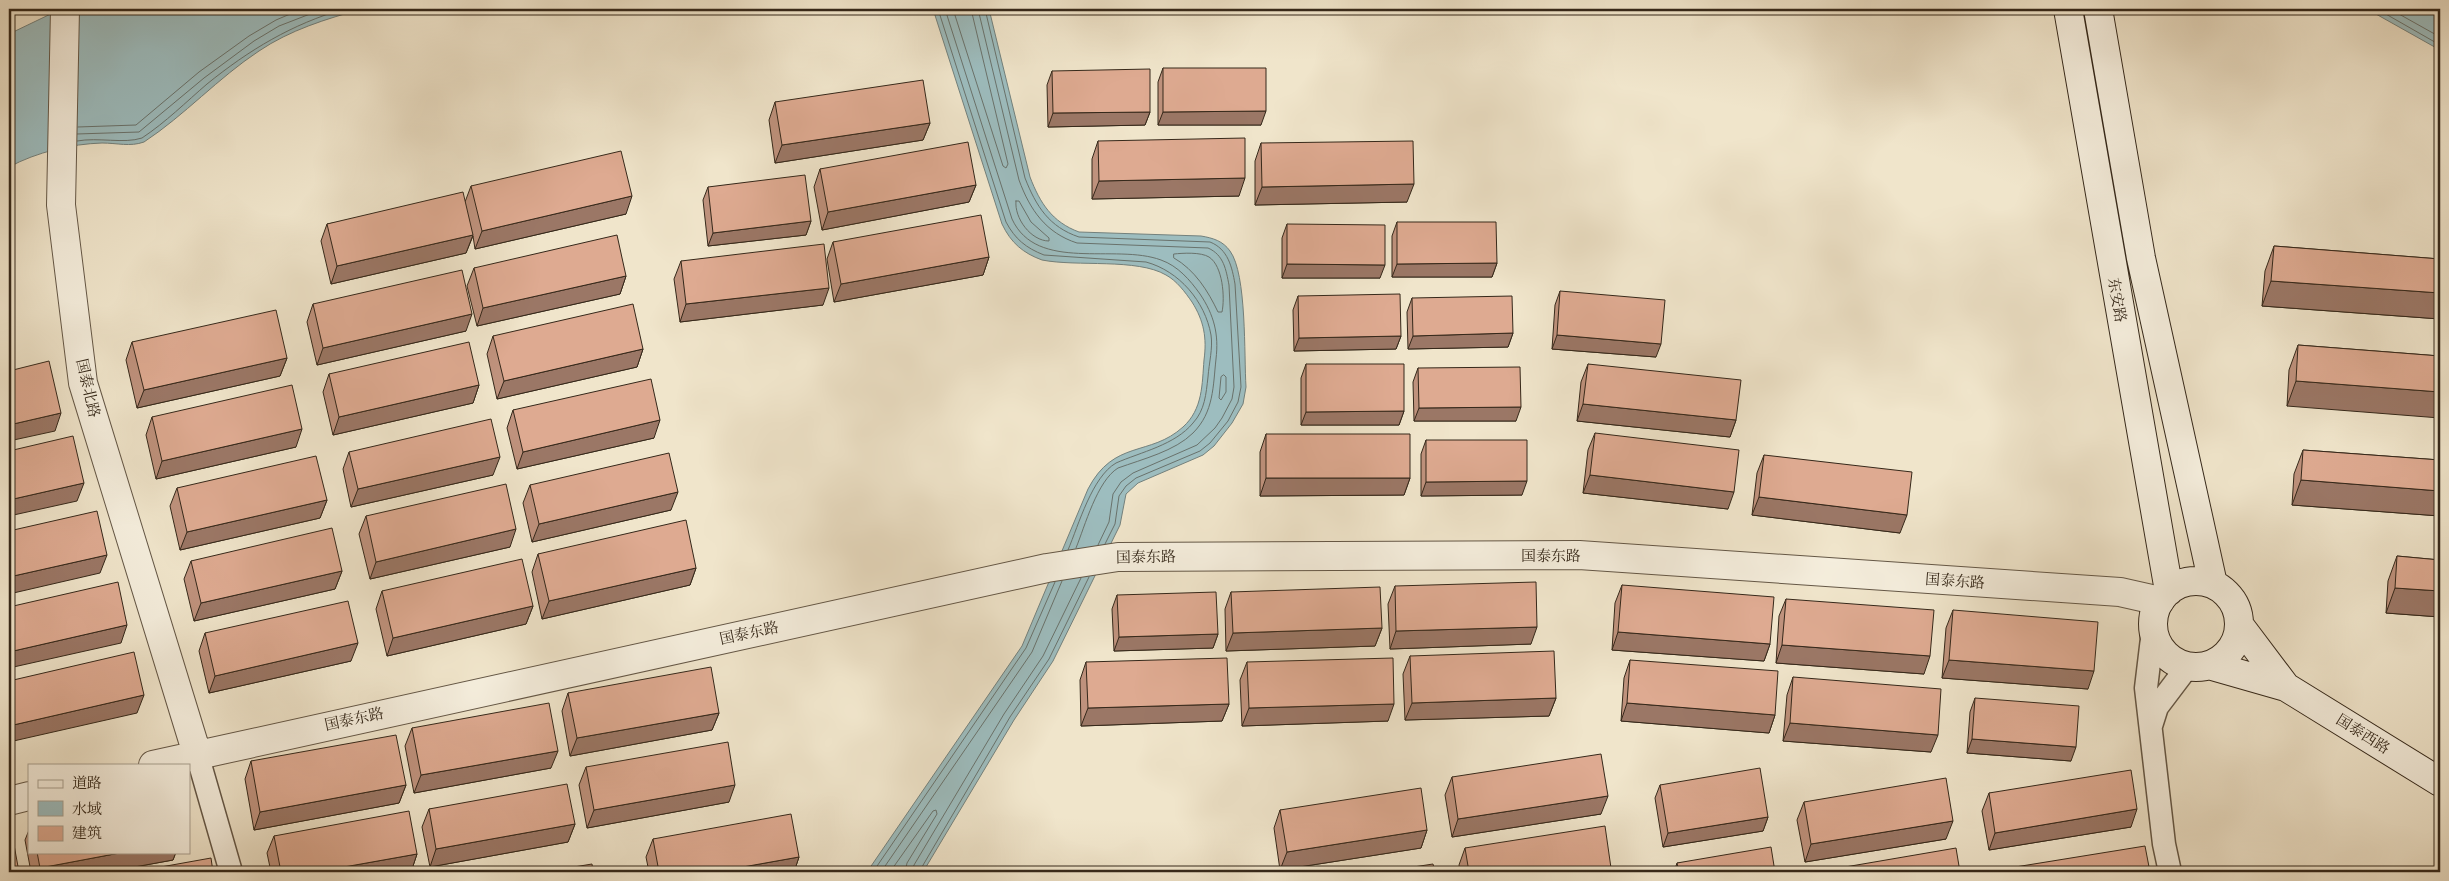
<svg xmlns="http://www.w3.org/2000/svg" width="2449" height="881" viewBox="0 0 2449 881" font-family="'Sorts Mill Goudy','Noto Serif SC',serif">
<rect width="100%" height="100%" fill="#f0e5cb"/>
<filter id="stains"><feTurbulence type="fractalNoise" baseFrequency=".004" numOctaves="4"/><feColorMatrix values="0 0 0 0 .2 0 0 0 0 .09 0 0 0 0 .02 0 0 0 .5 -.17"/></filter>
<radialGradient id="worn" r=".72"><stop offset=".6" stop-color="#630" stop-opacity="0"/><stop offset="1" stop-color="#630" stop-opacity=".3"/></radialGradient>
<path fill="#9dbdbf" stroke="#73817d" d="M61,9H362C326,19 290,30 259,51C218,78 185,115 144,142C130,147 117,143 102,143C71,144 37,152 9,167V34Z
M933,9H989L1030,177C1040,203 1052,222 1079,232L1201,236C1213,238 1223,241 1230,251C1247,274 1244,356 1246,387L1243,404L1232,423L1214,446L1203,455L1138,483L1126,494L1120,525L1053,661L1014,720L923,872H867L1022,646L1088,489C1114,439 1150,457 1183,427C1203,409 1202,384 1204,360C1207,338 1204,321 1192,302C1185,292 1177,281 1166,275C1137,258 1077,267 1042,260C1023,253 1011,243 1002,224Z
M2367,9H2440V50Z"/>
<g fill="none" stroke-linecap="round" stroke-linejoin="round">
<path stroke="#69726c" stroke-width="1" d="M938,9L1006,222C1015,239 1026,248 1044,255L1146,262C1179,271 1205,301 1211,335C1213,348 1209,363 1208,377C1206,394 1205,410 1193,423C1175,445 1141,452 1116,463C1092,477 1079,524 1068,550
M945,9L1012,219C1037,273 1115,243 1161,260C1178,266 1190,280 1200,294C1214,315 1219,334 1216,359C1213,386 1214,412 1193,433C1175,451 1143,459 1118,468C1097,481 1085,526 1076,548
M953,9L1003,166L1006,168L1008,164L971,9
M978,9L1019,180C1030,210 1046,233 1077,243L1208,248C1224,255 1226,270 1229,285L1234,387L1232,399L1222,418L1215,428L1197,445L1133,473L1121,482L1113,494L1109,522L1098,545
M985,9L1025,178C1036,206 1049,227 1079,237L1210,242C1228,249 1232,267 1235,284L1241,387L1238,402L1228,421L1210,443L1200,451L1136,478L1126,486L1119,496L1115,524L1105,544
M2377,9L2440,45
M2390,9L2440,37
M78,127L136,125L199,72L249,36L276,20L302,9
M77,134L139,132L204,78L254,41L279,26L323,9
M77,141C98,137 124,144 142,138C166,122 186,102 207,84C249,50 292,24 344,9
M1016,201H1019L1031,222L1049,238V241C1031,241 1014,218 1016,201Z
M1174,254C1183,253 1201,252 1209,257C1223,266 1225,298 1222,312H1218C1208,291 1195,270 1174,258Z
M1224,375L1226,377V392L1221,400L1219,398L1221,377Z
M873,872L1026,648L1055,582
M881,872L1032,652L1062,581
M890,872L933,811L936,810L937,814L907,863L905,872
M912,872L914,865L1004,714L1043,656L1081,578
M919,872L1010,717L1049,659L1089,577"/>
<g stroke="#645746" stroke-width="25">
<path id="minor" d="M2153,630L2146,688L2164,844L2170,872
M2151,726L2157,707L2188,666
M197,754L231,872"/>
</g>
<g stroke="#645746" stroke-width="30">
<path id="tertiary" d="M65,9L61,205L83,383L197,754
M153,765L1047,568L1118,557L1579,555L2120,592L2160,601
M9,801L29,796"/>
</g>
<g stroke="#35281a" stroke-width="30">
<path id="secondary" d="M2068,9L2169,591
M2098,9L2141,258L2213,584
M2153 624a43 43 0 1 1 86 0a43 43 0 1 1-86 0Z
M2240,626L2286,687
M2209,665L2286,687L2440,782"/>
</g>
<use href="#minor" stroke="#f5eedd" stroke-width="22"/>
<use href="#tertiary" stroke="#f5eedd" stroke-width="28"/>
<use href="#secondary" stroke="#f5eedd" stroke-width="28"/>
</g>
<path fill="#bf927d" stroke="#35281a" d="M1163,68L1261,125H1158V82Z
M1052,71L1150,112L1145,125L1048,127L1047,85Z
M775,102L930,123L923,140L775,163L769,120Z
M1098,141L1239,196L1092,199V159Z
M1261,143L1407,202L1255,205V161Z
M820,169L976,185L969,202L822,230L814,187Z
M471,186L626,214L475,249L473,236L466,253L331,284L321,241L327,224L465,202Z
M708,187L811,221L806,235L708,246L703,200Z
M1397,222L1497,263L1492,277H1392V236Z
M1287,224L1380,278H1282V238Z
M833,242L989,257L983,275L834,302L827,259Z
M2274,246L2440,259V319L2262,306L2265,271Z
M681,261L823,305L680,322L674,279Z
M474,268L626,276L620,294L477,326L467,286Z
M1560,291L1656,357L1552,349L1555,305Z
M1298,296L1401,336L1396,349L1294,351L1293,310Z
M1412,298L1513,333L1508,347L1408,349L1407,312Z
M313,304L466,331L317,365L307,322Z
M493,336L643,349L637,367L497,399L487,354Z
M132,342L287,358L280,376L137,408L126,360Z
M2298,345L2440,356L2287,406L2289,370Z
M1306,364L1404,411L1399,425H1301V378Z
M1588,364L1736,420L1730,437L1577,421L1581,382Z
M1418,368L1516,421H1414L1413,382Z
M329,374L479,385L473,403L333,435L323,392Z
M513,410L654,438L517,469L507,428Z
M152,417L296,447L156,479L146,435Z
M1595,433L1728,509L1583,493L1588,450Z
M1266,434L1410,478L1404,495L1260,496V452Z
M1426,440L1522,495L1421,496V454Z
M2303,450L2440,460V516L2292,505L2294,474Z
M349,452L493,475L351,507L343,469Z
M1764,455L1900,533L1752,515L1757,473Z
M530,485L671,510L532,542L523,503Z
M177,488L327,500L320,518L180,550L170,506Z
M366,516L510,547L370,579L359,534Z
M538,554L696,568L690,585L542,619L532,572Z
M2397,556L2440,560V617L2386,613L2388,581Z
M191,561L342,571L335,589L194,621L184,579Z
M1622,585L1770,644L1764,661L1612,650L1615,603Z
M1395,586L1531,644L1390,649L1388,604Z
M382,591L533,606L526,624L387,656L376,609Z
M1231,592L1382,628L1375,646L1226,651L1225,609Z
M1117,595L1218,634L1213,648L1114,651L1112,609Z
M1786,599L1924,674L1776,663L1779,616Z
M1953,610L2088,689L1942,678L1946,628Z
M205,633L351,661L209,693L199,651Z
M1410,656L1556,698L1549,716L1405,720L1403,674Z
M1630,660L1775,715L1769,733L1621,721L1624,678Z
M1086,662L1229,704L1222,721L1081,726L1080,680Z
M1247,662L1388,721L1242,726L1240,680Z
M1793,677L1931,752L1783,741L1787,695Z
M568,693L719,713L712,730L570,756L562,711Z
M1975,698L2071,761L1967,753L1970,712Z
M412,728L551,768L414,793L405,746Z
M251,761L406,785L399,803L254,830L245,779Z
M586,767L729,802L587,828L579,785Z
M1452,777L1601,814L1452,837L1445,795Z
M1660,785L1768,817L1763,831L1663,847L1655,798Z
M1989,793L2131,827L1989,850L1982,811Z
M1804,802L1946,839L1805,862L1797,820Z
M429,809L575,824L568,842L430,867L422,827Z
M1280,810L1427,830L1421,848L1280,870L1274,828Z
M29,830V852H176L173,860L107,872H31L25,840Z
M274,836L417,854L411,872H271L267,853Z
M653,839L799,857L794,872H649L646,857Z
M1465,848L1610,872H1460L1459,865Z
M1677,863L1775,872H1674Z"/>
<path fill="#9b7766" stroke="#35281a" d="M1266,111L1261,125H1158L1163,112Z
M1150,112L1145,125L1048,127L1053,113Z
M930,123L923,140L775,163L782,145Z
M1245,178L1239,196L1092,199L1099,181Z
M1414,184L1407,202L1255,205L1262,187Z
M976,185L969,202L822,230L828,212Z
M632,196L626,214L475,249L482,231Z
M811,221L806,235L708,246L713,233Z
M473,235L466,253L331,284L337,266Z
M989,257L983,275L834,302L841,284Z
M1497,263L1492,277H1392L1397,264Z
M1287,264L1385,265L1380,278H1282Z
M626,276L620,294L477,326L483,308Z
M2271,281L2440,293V319L2262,306Z
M829,288L823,305L680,322L686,304Z
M472,314L466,331L317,365L323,348Z
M1513,333L1508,347L1408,349L1413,336Z
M1557,335L1661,344L1656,357L1552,349Z
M1401,336L1396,349L1294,351L1299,338Z
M643,349L637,367L497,399L504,381Z
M287,358L280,376L137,408L144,390Z
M2296,381L2440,392V418L2287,406Z
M479,385L473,403L333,435L339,417Z
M1583,404L1736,420L1730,437L1577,421Z
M1521,407L1516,421H1414L1419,408Z
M1404,411L1399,425H1301L1306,412Z
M61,413L55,431L9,441V425Z
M660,420L654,438L517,469L523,452Z
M302,429L296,447L156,479L162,461Z
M500,457L493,475L351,507L358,489Z
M1590,475L1734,492L1728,509L1583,493Z
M1266,478H1410L1404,495L1260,496Z
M2301,480L2440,491V516L2292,505Z
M1527,481L1522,495L1421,496L1426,482Z
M84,483L77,501L9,516V500Z
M678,492L671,510L532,542L539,524Z
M1759,497L1907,515L1900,533L1752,515Z
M327,500L320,518L180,550L187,532Z
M516,529L510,547L370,579L376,562Z
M107,555L100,573L9,594V577Z
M696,568L690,585L542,619L549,601Z
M342,571L335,589L194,621L201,603Z
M2395,588L2440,591V617L2386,613Z
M533,606L526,624L387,656L393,638Z
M127,625L121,643L9,668V652Z
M1537,627L1531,644L1390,649L1396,631Z
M1382,628L1375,646L1226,651L1233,633Z
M1618,632L1770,644L1764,661L1612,650Z
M1218,634L1213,648L1114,651L1119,637Z
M358,643L351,661L209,693L215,676Z
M1782,645L1930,656L1924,674L1776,663Z
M1949,660L2094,671L2088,689L1942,678Z
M144,695L137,713L9,742V726Z
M1556,698L1549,716L1405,720L1412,703Z
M1627,703L1775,715L1769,733L1621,721Z
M1229,704L1222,721L1081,726L1088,708Z
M1394,704L1388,721L1242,726L1249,708Z
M719,713L712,730L570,756L577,738Z
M1790,723L1938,735L1931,752L1783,741Z
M1972,739L2076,747L2071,761L1967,753Z
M558,751L551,768L414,793L421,775Z
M406,785L399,803L254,830L260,812Z
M735,785L729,802L587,828L594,810Z
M1608,796L1601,814L1452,837L1458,819Z
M2137,809L2131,827L1989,850L1995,833Z
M1768,817L1763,831L1663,847L1668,833Z
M1953,821L1946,839L1805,862L1811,844Z
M575,824L568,842L430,867L436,849Z
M1427,830L1421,848L1280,870L1287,852Z
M125,852H176L173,860L107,872H38L40,868Z
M417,854L411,872H316Z
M799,857L794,872H715Z
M1611,868L1610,872H1583Z"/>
<path fill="#deaa91" stroke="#35281a" d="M1163,68H1266V111L1163,112Z
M1150,69V112L1053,113L1052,71Z
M923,80L930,123L782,145L775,102Z
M1245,138V178L1099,181L1098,141Z
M1413,141L1414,184L1262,187L1261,143Z
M968,142L976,185L828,212L820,169Z
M621,151L632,196L482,231L471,186Z
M805,175L811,221L713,233L708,187Z
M463,192L473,235L337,266L327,224Z
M981,215L989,257L841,284L833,242Z
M1397,222H1496L1497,263L1397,264Z
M1287,224L1385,225V265L1287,264Z
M617,235L626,276L483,308L474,268Z
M824,244L829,288L686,304L681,261Z
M2274,246L2440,259V293L2271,281Z
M462,270L472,314L323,348L313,304Z
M1560,291L1665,300L1661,344L1557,335Z
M1400,294L1401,336L1299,338L1298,296Z
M1512,296L1513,333L1413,336L1412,298Z
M633,304L643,349L504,381L493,336Z
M276,310L287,358L144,390L132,342Z
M469,342L479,385L339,417L329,374Z
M2298,345L2440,356V392L2296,381Z
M49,361L61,413L9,425V371Z
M1306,364H1404V411L1306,412Z
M1588,364L1741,380L1736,420L1583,404Z
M1520,367L1521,407L1419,408L1418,368Z
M651,379L660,420L523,452L513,410Z
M292,385L302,429L162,461L152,417Z
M491,419L500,457L358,489L349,452Z
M1595,433L1739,450L1734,492L1590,475Z
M1266,434H1410V478H1266Z
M73,436L84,483L9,500V451Z
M1426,440H1527V481L1426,482Z
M2303,450L2440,460V491L2301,480Z
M669,453L678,492L539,524L530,485Z
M1764,455L1912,472L1907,515L1759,497Z
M316,456L327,500L187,532L177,488Z
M506,484L516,529L376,562L366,516Z
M97,511L107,555L9,577V531Z
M686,520L696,568L549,601L538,554Z
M332,528L342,571L201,603L191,561Z
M2397,556L2440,560V591L2395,588Z
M522,559L533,606L393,638L382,591Z
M118,582L127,625L9,652V607Z
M1536,582L1537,627L1396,631L1395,586Z
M1622,585L1774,597L1770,644L1618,632Z
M1380,587L1382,628L1233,633L1231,592Z
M1216,592L1218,634L1119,637L1117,595Z
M1786,599L1934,610L1930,656L1782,645Z
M348,601L358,643L215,676L205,633Z
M1953,610L2098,622L2094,671L1949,660Z
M1554,651L1556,698L1412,703L1410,656Z
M134,652L144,695L9,726V681Z
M1227,658L1229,704L1088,708L1086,662Z
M1393,658L1394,704L1249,708L1247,662Z
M1630,660L1778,671L1775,715L1627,703Z
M711,667L719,713L577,738L568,693Z
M1793,677L1941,689L1938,735L1790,723Z
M1975,698L2079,706L2076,747L1972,739Z
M549,703L558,751L421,775L412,728Z
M396,735L406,785L260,812L251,761Z
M728,742L735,785L594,810L586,767Z
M1601,754L1608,796L1458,819L1452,777Z
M1760,768L1768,817L1668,833L1660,785Z
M2131,770L2137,809L1995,833L1989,793Z
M1946,778L1953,821L1811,844L1804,802Z
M567,784L575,824L436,849L429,809Z
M1421,788L1427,830L1287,852L1280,810Z
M409,811L417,854L316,872H281L274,836Z
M791,814L799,857L715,872H659L653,839Z
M1605,826L1611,868L1583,872H1469L1465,848Z
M12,834L19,872H9V835Z
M2145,846L2150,872H2003V869Z
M1771,847L1775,872H1679L1677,863Z
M1956,848L1960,872H1816Z
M37,852H125L40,868Z
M211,858L213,872H133Z
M592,864L593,872H544Z
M1433,864L1435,872H1381Z
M2377,869L2415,872H2376Z"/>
<g text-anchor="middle" stroke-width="4" stroke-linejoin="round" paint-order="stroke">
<g font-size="15" fill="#35281a" stroke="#f5eedd">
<text transform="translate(2117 300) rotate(80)" y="5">东安路</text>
<text transform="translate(88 388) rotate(77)" y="5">国泰北路</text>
<text x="1551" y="561">国泰东路</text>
<text transform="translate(1146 557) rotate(-1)" y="5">国泰东路</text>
<text transform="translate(1955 581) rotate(4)" y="5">国泰东路</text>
<text transform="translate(749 633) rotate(-12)" y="5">国泰东路</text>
<text transform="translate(354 719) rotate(-12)" y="5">国泰东路</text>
<text transform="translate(2363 734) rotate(32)" y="5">国泰西路</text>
</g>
</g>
<rect width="2449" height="881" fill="none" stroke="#f0e5cb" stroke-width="30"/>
<rect x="10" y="10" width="2429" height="861" fill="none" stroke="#35281a" stroke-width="2.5"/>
<rect x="15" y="15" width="2419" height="851" fill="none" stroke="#35281a"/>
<rect x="28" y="764" width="162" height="90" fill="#f5eedd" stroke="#a89f8f"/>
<rect x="38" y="780" width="25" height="8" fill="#f5eedd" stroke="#a89f8f"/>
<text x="72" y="788" font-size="15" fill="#35281a">道路</text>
<rect x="38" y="801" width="25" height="15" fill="#9dbdbf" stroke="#a89f8f"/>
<text x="72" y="814" font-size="15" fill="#35281a">水域</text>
<rect x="38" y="826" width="25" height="15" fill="#deaa91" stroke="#a89f8f"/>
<text x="72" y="838" font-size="15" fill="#35281a">建筑</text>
<rect width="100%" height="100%" filter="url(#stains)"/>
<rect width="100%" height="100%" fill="url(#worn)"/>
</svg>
